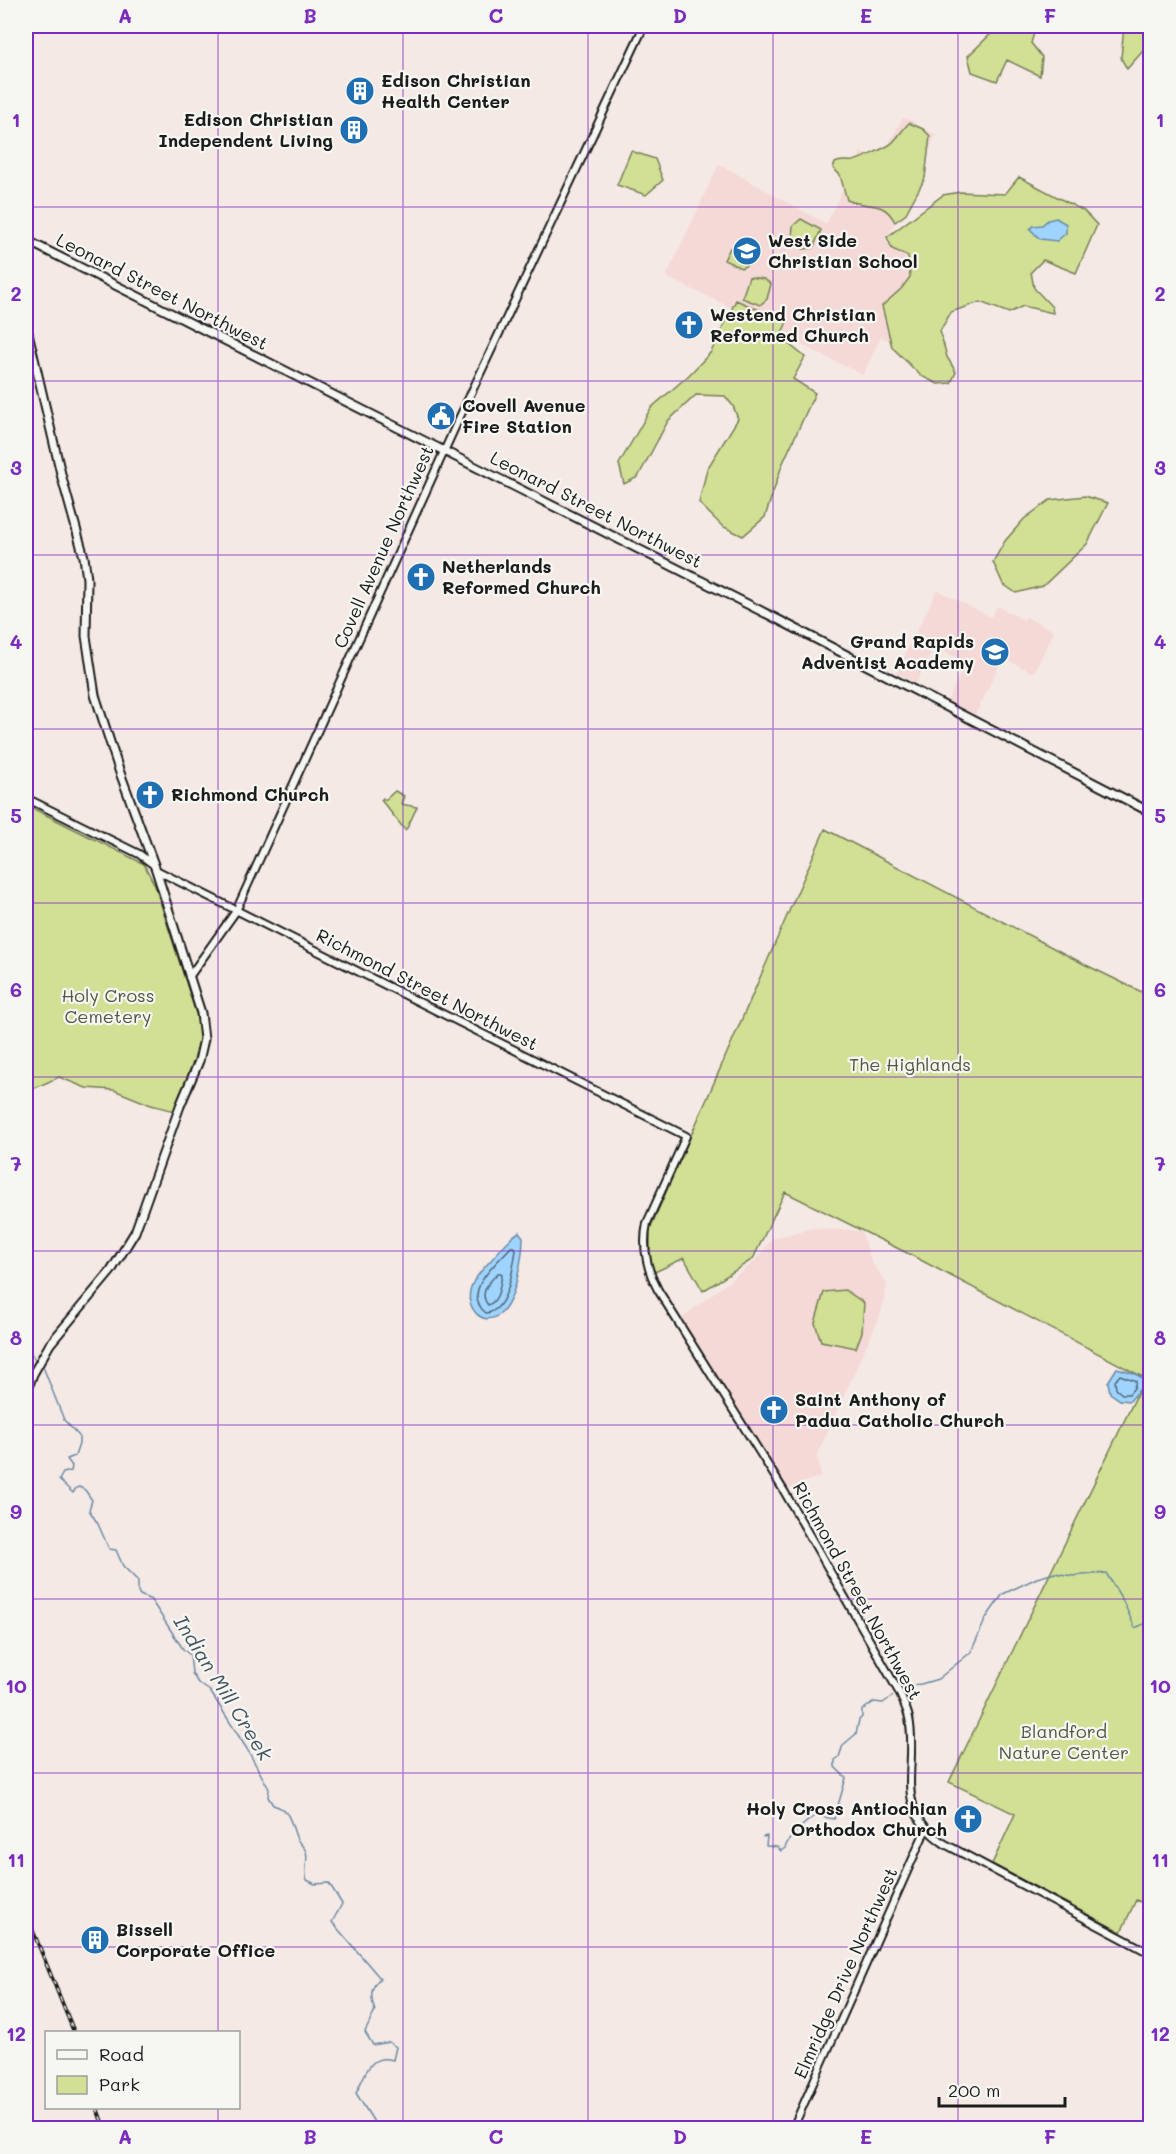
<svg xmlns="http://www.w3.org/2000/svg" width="1176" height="2154" viewBox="0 0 1176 2154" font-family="Mali,sans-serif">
<rect width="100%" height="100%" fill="#f5e9e5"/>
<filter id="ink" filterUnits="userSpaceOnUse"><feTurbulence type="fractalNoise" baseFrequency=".0167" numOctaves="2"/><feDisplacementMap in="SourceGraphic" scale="12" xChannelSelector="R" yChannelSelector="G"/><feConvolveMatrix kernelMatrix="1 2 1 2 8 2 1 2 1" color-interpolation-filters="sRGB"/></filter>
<g filter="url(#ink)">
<path fill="#f4d9d6" d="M903,117L936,135L885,242L946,271L909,350L881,337L863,375L781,335L786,321L736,301L732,308L666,277L719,164L826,224L861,152L879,162Z
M937,590L991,617L997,606L1024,620L1026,617L1054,631L1034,673L1003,658L975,715L947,702L966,662L934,647L916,683L896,673Z
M811,1228L861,1231L872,1263L887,1284L881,1313L817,1455L821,1477L807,1481L784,1491L678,1321L755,1261L772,1239Z"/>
<path fill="#d1e094" stroke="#767e58" stroke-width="1.5" d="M999,26H1036L1031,43L1042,57L1040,76L1007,60L997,81L972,72L968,56Z
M1124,26H1150V43L1127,69L1121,58Z
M909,123L923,129L930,136L925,178L905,215L895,222C883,199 869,209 847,200L840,175L833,168L835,163C842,159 846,162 853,161C859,160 890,146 893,142C899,136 903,129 909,123Z
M631,151L655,159L663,180L646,195L617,185Z
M1019,177L1084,211L1097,225L1076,273L1043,260L1031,272L1034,288L1052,307L1053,313L1023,306L1009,313L980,302L951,312L940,331L947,357L956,372L951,383L938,384L921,376L892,347L882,306L901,289L910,277L908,256L892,249L887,237L943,195L960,192L1005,194Z
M801,219L821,230L813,248L803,249L792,240L793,226Z
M730,248L736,250L749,248L752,255L746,266L741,268L724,260Z
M749,277L764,279L771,284L767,299L760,305L742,298Z
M736,300L787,322L780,337L805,357L793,379L815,393L782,465L765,517L743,536L722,526L699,503L707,469L738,419L733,406L725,396L696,395L668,421L638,477L624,484L619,464L651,408L689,375L711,352Z
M1085,496L1108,503L1087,544L1043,586L1016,593L1003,584L993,562L1005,541L1024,519L1050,500Z
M395,791L404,796L401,804L417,807L407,828L405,830L381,800L383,798L385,800Z
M26,805L144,864L155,886L199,1023C204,1054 187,1083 175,1111L151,1105L114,1090L86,1088L59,1077L26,1092Z
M825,829L1084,964L1150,996V1906L1136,1900L1121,1932L992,1864L1015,1814L949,1782L1145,1378L911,1255L785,1192L753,1259L703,1291L684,1258L655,1272L650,1264V1229Z
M845,1290L864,1303L862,1332L856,1348L821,1341L815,1323L824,1292Z"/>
<path fill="#9fd4fe" stroke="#6b8aa4" stroke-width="1.5" d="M1056,218L1066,224V233L1057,241L1040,239L1030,229L1033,226L1042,225L1048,220Z
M519,1232L523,1237C523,1256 515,1303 500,1314C481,1329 464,1305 471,1287C475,1276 486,1266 493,1258C501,1249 509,1238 519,1232Z
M1117,1368L1134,1373L1142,1378L1143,1385L1130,1401L1120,1400L1110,1393L1108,1382Z"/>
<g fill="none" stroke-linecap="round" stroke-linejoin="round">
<path stroke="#506676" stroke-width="1.5" d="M511,1247H515L516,1250C513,1268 508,1312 486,1313C460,1292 496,1264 511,1247Z
M498,1273H501L502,1275C500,1286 499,1301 488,1305C478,1293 489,1282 498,1273Z
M1120,1375L1136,1381L1134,1388L1129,1394H1122L1116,1389L1115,1381Z"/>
<path stroke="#6b8aa4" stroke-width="1.5" d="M26,1331C30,1341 27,1355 38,1361
M42,1364L64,1420L79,1436V1444L75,1456L67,1459L72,1466L71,1471L63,1473L59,1480L73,1493L76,1488L79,1487L85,1490L92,1500L89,1510L98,1524L109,1549L116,1550L123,1566L138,1581V1592L140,1595L151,1600L183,1649L190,1655L192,1673L198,1683L210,1691L247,1749L269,1789L268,1797L273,1805C292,1810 290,1824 297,1839C299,1843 304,1847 306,1851C309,1861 303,1870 307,1880L315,1884L329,1883L342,1904L332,1922L380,1978C370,1988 370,1997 375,2011L365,2032L373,2045L389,2042L396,2047L393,2060C369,2053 366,2074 356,2093L377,2127L371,2128
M902,1686L921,1684L938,1679L971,1652L986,1618L1003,1594L1037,1578L1055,1573L1072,1576L1106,1573L1123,1601L1135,1628L1150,1621
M763,1837L767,1836L766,1846L777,1847L781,1851L785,1848C788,1837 811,1815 822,1814L824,1817L834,1819L846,1778L835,1767V1760L839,1757L843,1745L856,1734L859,1720L862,1717V1710L874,1702L883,1703L893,1696"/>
<g stroke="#1c1c1c" stroke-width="10">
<path id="tertiary" d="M26,798L139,854L154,865
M156,870L686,1136L647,1223C642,1247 646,1268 658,1290L784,1491L899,1692C903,1701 907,1709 909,1718C919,1769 890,1807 945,1844L1150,1953
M189,977L236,911L456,425L644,26
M793,2128L926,1829"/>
</g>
<g stroke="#1c1c1c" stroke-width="11">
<path id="secondary" d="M26,240L777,619L1150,812
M26,324L62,478L84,557L87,579L86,636L95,695L119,770L156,870L201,1013L204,1039L199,1061L180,1106L135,1232L111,1271L50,1344L33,1374L26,1393"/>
</g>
<use href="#tertiary" stroke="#f6f6f2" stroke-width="6"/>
<use href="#secondary" stroke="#f6f6f2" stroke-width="7"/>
<g stroke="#1c1c1c" stroke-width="4">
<path id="rail" d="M26,1914L74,2032
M97,2108L104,2128"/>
</g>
<use href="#rail" stroke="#f6f6f2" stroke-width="1.5" stroke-dasharray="4.5" stroke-linecap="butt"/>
</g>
</g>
<path fill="none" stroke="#7b2cbf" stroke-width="1.5" stroke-opacity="0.55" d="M218,26V2032M403,26V2128M588,26V2128M773,26V2128M958,26V2128M26,207H1150M26,381H1150M26,555H1150M26,729H1150M26,903H1150M26,1077H1150M26,1251H1150M26,1425H1150M26,1599H1150M26,1773H1150M26,1947H1150M218,2108V2128"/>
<defs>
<g id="building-disc" transform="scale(1.5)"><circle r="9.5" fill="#1f6fb2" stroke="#f6f6f2"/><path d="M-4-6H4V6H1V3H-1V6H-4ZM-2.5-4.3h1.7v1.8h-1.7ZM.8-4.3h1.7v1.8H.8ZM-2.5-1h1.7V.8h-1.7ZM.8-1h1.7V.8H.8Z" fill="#fff"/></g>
<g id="school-disc" transform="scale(1.5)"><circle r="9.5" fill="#1f6fb2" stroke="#f6f6f2"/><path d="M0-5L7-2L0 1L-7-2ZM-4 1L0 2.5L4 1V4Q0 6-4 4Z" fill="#fff"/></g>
<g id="church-disc" transform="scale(1.5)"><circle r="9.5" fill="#1f6fb2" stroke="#f6f6f2"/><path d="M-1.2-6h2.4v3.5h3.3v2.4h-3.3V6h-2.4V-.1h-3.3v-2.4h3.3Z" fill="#fff"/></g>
<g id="civic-disc" transform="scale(1.5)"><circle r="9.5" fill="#1f6fb2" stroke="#f6f6f2"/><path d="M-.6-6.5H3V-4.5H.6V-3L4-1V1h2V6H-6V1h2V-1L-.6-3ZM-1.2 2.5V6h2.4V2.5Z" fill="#fff"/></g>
</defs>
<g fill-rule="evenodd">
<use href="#building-disc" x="360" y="91"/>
<use href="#building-disc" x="354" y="130"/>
<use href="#school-disc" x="747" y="251"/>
<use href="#church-disc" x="689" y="325"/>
<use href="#civic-disc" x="441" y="416"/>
<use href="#church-disc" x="421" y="577"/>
<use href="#school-disc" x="995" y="652"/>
<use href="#church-disc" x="150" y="795"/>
<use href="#church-disc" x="774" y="1410"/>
<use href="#church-disc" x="968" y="1819"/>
<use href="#building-disc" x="95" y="1940"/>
</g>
<g text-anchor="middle" stroke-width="4.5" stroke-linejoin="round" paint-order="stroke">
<g font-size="18" font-weight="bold" fill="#1c1c1c" stroke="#f6f6f2" text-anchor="start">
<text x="381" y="87">Edison Christian<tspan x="381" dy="21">Health Center</tspan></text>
<text x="333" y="126" text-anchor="end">Edison Christian<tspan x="333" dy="21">Independent Living</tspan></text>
<text x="768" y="247">West Side<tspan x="768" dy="21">Christian School</tspan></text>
<text x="710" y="321">Westend Christian<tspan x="710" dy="21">Reformed Church</tspan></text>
<text x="462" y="412">Covell Avenue<tspan x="462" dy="21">Fire Station</tspan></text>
<text x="442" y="573">Netherlands<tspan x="442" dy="21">Reformed Church</tspan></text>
<text x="974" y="648" text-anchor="end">Grand Rapids<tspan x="974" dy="21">Adventist Academy</tspan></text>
<text x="171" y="801">Richmond Church</text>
<text x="795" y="1406">Saint Anthony of<tspan x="795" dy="21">Padua Catholic Church</tspan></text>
<text x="947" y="1815" text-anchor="end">Holy Cross Antiochian<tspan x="947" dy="21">Orthodox Church</tspan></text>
<text x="116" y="1936">Bissell<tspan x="116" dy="21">Corporate Office</tspan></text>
</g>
<g font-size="18" fill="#1c1c1c" stroke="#f6f6f2">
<text transform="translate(162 292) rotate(27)" y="6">Leonard Street Northwest</text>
<text transform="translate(596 510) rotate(27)" y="6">Leonard Street Northwest</text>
<text transform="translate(384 547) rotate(-66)" y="6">Covell Avenue Northwest</text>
<text transform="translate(427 990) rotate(27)" y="6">Richmond Street Northwest</text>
<text transform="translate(857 1591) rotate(61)" y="6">Richmond Street Northwest</text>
<text transform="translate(846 1973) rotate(-66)" y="6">Elmridge Drive Northwest</text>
</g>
<g font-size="18" fill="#525740" stroke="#f6f6f2">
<text x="108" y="1002">Holy Cross<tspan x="108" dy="21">Cemetery</tspan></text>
<text x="910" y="1071">The Highlands</text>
<text x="1064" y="1738">Blandford<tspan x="1064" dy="21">Nature Center</tspan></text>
</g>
<g font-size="20" font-style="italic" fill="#435360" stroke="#f6f6f2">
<text transform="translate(223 1688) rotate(58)" y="7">Indian Mill Creek</text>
</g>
</g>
<rect width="1176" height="2154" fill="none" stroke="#f6f6f2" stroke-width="66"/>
<rect x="45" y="2031" width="195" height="78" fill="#f6f6f2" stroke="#9f9f9c" stroke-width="1.5"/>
<rect x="57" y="2050" width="30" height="9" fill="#f6f6f2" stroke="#9f9f9c" stroke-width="1.5"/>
<text x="99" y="2061" font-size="18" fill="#1c1c1c">Road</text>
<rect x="57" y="2076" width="30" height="18" fill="#d1e094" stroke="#9f9f9c" stroke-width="1.5"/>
<text x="99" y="2091" font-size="18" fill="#1c1c1c">Park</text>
<path d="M939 2097v9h126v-9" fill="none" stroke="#1c1c1c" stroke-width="3"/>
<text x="948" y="2097" font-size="18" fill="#1c1c1c" stroke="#f6f6f2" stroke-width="4.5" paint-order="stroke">200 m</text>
<rect x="33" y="33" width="1110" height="2088" fill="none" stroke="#7b2cbf" stroke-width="2"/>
<g font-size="20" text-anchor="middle" font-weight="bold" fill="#7b2cbf">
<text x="125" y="23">A</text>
<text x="310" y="23">B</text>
<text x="496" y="23">C</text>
<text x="680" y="23">D</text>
<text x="866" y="23">E</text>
<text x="1050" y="23">F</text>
<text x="16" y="127">1</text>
<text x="1160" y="127">1</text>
<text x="16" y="301">2</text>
<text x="1160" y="301">2</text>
<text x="16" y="475">3</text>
<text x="1160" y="475">3</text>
<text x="16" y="649">4</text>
<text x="1160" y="649">4</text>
<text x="16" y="823">5</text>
<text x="1160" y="823">5</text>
<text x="16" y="997">6</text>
<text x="1160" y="997">6</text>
<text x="16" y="1171">7</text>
<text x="1160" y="1171">7</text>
<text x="16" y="1345">8</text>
<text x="1160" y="1345">8</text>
<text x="16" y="1519">9</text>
<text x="1160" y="1519">9</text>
<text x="16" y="1693">10</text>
<text x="1160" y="1693">10</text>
<text x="16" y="1867">11</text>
<text x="1160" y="1867">11</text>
<text x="16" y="2041">12</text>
<text x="1160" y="2041">12</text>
<text x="125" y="2144">A</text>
<text x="310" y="2144">B</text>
<text x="496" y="2144">C</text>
<text x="680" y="2144">D</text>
<text x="866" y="2144">E</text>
<text x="1050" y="2144">F</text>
</g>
</svg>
